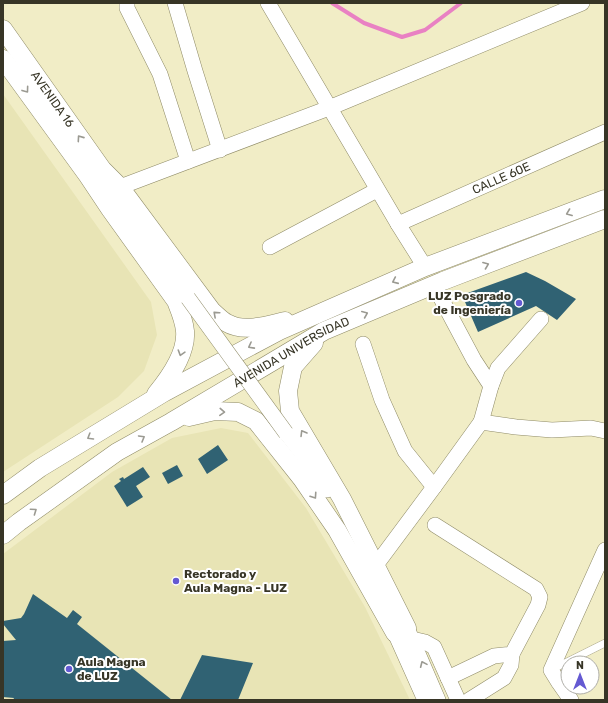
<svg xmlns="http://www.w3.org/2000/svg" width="608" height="703" viewBox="0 0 608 703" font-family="Rubik,sans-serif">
<rect width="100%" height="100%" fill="#f1edc6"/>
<path fill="#e8e4b5" d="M3,94L151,302L157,335L144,371L118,397L3,472Z
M221,428L248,433L306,508L365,607L410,700H3V554L112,472L172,438Z"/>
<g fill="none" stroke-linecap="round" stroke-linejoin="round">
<path stroke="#e981c3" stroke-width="4" d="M332,3L364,23L402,37L425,30L461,3"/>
</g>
<path fill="#306273" d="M526,272L545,281L576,299L557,320L536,306L478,332L462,295Z
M218,445L228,460L207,474L198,459Z
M177,465L183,476L168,484L162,473Z
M143,467L150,477L136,486L143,497L127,507L114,486L121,481L119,479L123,477L124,479Z
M33,594L67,618L73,610L82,617L77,624L172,700H13L14,698L3,697V641L16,640L3,624V621L21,618L24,614Z
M202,655L253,663L238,700H180Z"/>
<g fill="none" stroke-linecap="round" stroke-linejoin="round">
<g stroke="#8f8b67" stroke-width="8">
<path id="service" d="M553,669L605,643"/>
</g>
<g stroke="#8f8b67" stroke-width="16">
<g id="minor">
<path d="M127,3V8L160,74L188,161"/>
<path d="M175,3L195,71L220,150"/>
<path d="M268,3L398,224L425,267"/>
<path d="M105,175L113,196L188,298"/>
<path d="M120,187L329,108L582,3"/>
<path id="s1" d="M398,224L605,132"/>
<path d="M270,247L377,190"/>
<path d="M434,285L474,360L491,386L481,422"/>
<path d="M363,344L382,400L405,451L434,487"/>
<path d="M491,386L498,368L541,319"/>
<path d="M286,433L319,476L327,490"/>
<path d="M435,525L536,589L540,597L538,605L512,654L494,656L448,678"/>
<path d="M376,565L434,487L481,422L516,427L552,430L591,428L605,431"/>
<path d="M400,620L407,628L438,700"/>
<path d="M393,622L395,633L425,700"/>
<path d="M412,639L425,642L434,647L458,700"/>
<path d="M469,700L504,678L511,665L512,654"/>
<path d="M571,700L559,683L551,670L605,550"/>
</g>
</g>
<g stroke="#8f8b67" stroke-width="19">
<g id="tertiary">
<path id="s2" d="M3,29L102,169L120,187L212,311C217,315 221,320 227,323C244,333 267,325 285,321"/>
<path d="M3,59L88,176L110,209L176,301C180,311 184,320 185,331C187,353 170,377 156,394"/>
<path d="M314,343L293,367L288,391L290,411L342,499L407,628"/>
<path d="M189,417L215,411L238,412L256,421L302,479L337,530L395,633"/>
<path d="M3,495L40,468L165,392L279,331L425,267L605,199"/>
<path id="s3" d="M3,535L19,522L117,452L171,422L324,331L443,281L605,219"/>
</g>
</g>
<use href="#service" stroke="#fff" stroke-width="7"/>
<use href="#minor" stroke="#fff" stroke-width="15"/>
<use href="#tertiary" stroke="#fff" stroke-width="18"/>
<g stroke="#8f8b67" stroke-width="16" stroke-linecap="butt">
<path id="minor-bridge" d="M188,298L286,433"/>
</g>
<use href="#minor-bridge" stroke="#fff" stroke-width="15"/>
</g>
<defs><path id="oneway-chevron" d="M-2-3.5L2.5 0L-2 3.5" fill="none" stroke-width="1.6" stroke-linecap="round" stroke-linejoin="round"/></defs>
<g stroke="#9b9a92">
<use href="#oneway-chevron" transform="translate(26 90) rotate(54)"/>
<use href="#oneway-chevron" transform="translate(80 138) rotate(-125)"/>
<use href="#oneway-chevron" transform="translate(569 213) rotate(159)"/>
<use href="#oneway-chevron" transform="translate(486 265) rotate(-21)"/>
<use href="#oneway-chevron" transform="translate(395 281) rotate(156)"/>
<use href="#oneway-chevron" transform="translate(216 314) rotate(-138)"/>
<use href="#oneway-chevron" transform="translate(365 314) rotate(-23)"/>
<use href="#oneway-chevron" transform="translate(251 346) rotate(152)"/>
<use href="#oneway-chevron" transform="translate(181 353) rotate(107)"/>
<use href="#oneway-chevron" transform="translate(222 412) rotate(3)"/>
<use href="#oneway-chevron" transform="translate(303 433) rotate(-121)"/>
<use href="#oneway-chevron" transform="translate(90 437) rotate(149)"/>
<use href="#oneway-chevron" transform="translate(142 438) rotate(-30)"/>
<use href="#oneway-chevron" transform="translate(314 496) rotate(56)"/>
<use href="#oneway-chevron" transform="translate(34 511) rotate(-35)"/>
<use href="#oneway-chevron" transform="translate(423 664) rotate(-114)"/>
</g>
<g fill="#6459d2" stroke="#fff" stroke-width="1.5">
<circle cx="519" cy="303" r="4"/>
<circle cx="176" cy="581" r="4"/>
<circle cx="69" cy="669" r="4"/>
</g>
<g text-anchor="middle" stroke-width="4" stroke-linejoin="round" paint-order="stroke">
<g font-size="12" fill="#373526" stroke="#fff">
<text dy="4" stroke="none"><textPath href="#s2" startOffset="86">AVENIDA 16</textPath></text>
<text dy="4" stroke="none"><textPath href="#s1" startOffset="113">CALLE 60E</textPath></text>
<text dy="4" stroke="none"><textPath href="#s3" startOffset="342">AVENIDA UNIVERSIDAD</textPath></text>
</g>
<g font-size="12" font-weight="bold" fill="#373526" stroke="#fff" text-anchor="start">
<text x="511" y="300" text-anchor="end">LUZ Posgrado<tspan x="511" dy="14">de Ingeniería</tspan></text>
<text x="184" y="578">Rectorado y<tspan x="184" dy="14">Aula Magna - LUZ</tspan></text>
<text x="77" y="666">Aula Magna<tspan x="77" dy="14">de LUZ</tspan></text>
</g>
</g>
<rect width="608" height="703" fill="none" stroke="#373526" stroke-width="8"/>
<g transform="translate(580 675)"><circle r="19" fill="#ffffff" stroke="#afaea8"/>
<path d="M0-3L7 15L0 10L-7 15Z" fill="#6459d2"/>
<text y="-6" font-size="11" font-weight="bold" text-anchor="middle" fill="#373526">N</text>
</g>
</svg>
